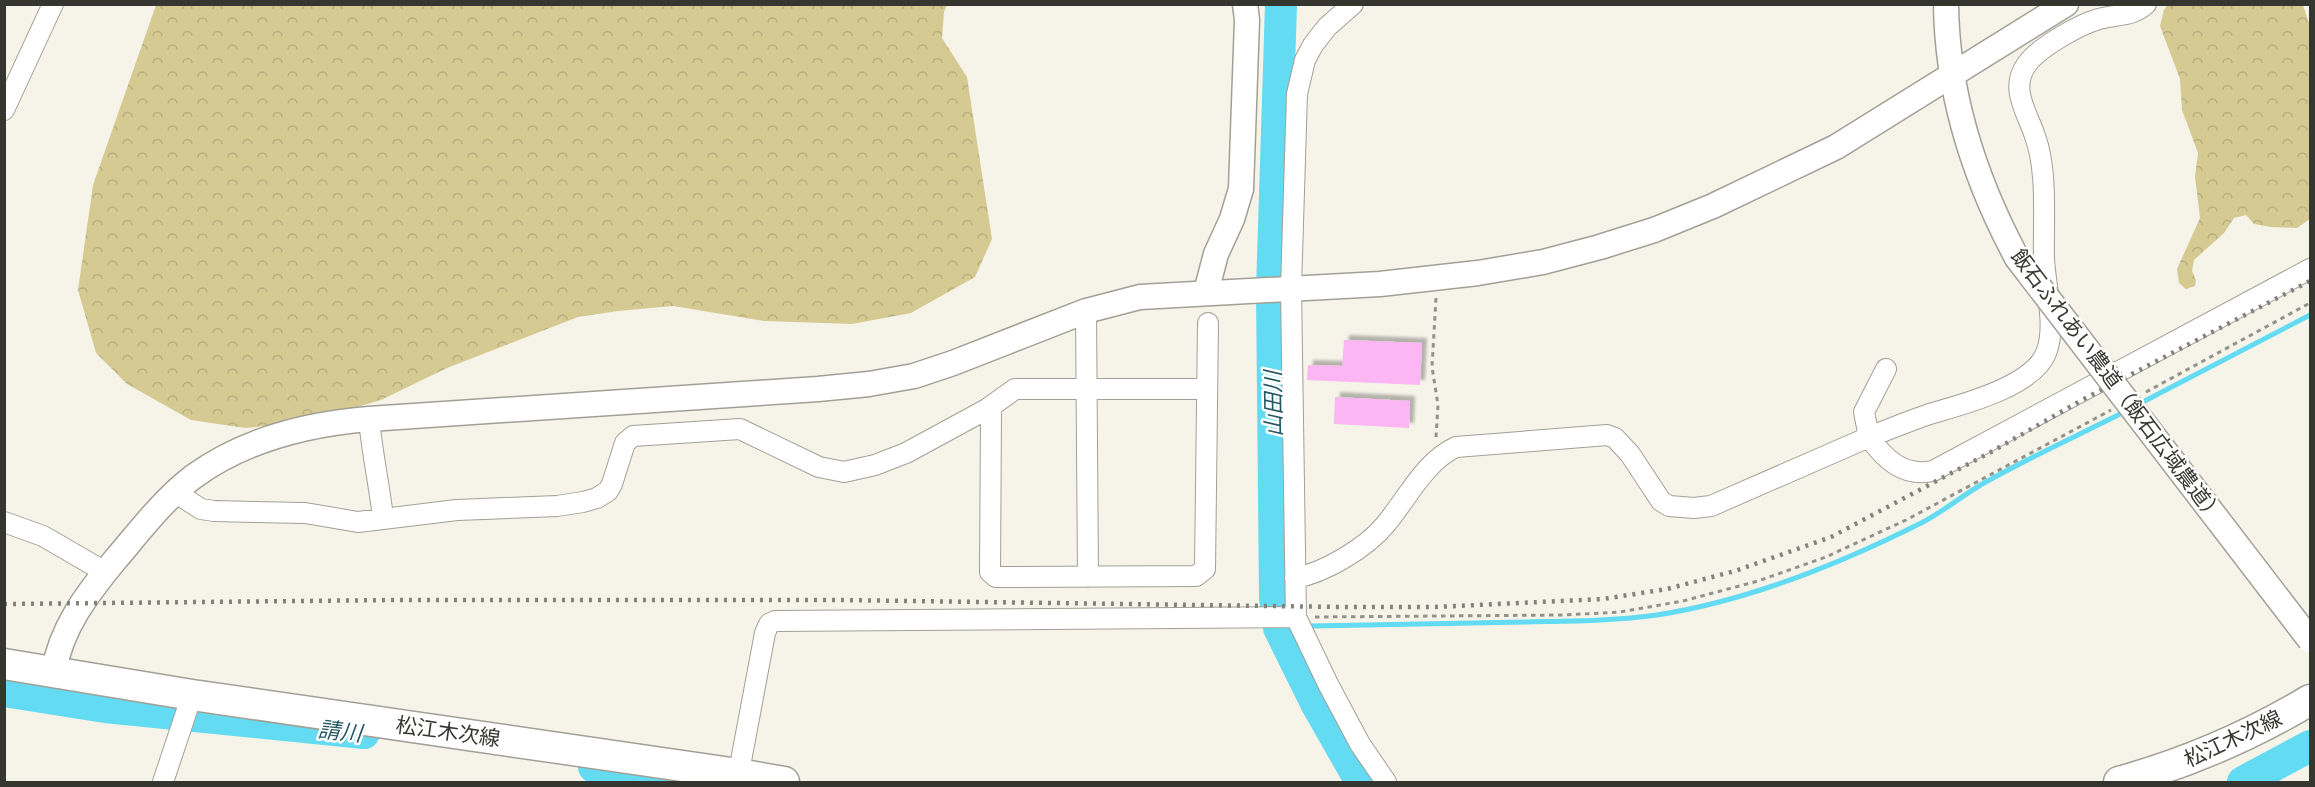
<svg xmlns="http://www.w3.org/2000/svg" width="2315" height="787" viewBox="0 0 2315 787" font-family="'Roboto Condensed','Noto Sans JP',sans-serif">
<defs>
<pattern id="forest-crowns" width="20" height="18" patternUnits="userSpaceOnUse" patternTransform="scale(1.5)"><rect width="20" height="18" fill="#d6ca93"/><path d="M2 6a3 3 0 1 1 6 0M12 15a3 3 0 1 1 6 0" fill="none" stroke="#b8ae7f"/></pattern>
<filter id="shadow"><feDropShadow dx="5" dy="-5" stdDeviation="1.5" flood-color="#0004"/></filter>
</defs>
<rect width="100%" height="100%" fill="#f6f4e9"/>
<path fill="url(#forest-crowns)" d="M156,5H947L944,12L942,38L967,77L992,239L975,277L911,313L852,324L764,321L673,306L618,311L578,317L447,368L381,400L306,422L245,428L191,420L127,384L96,353L78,290L93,185Z
M2167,5H2303L2310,26V219L2297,228L2271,227L2254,224L2246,215L2234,218L2224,233L2194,260L2192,271L2196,280L2195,286L2186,289L2179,283L2177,269L2200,218L2195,177L2198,153L2182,110L2180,79L2160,26L2164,10Z"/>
<path fill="#62dbf3" d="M4,681L68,692L64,712L5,700Z"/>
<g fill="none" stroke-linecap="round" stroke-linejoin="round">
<path stroke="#62dbf3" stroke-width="5" d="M2137,405L2310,315
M1312,626C1383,625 1454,624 1526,622C1569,621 1614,621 1657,615C1747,601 1842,563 1923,522C1944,511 1963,495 1984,483C2030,457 2079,435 2126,411
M1279,628L1287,627"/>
<path stroke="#62dbf3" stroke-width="32" d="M1281,4L1272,290L1275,598L1279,628L1316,703L1361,782
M4,691L105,707L364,733
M594,767L675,782
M2243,782L2310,746"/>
</g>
<path fill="#fcb6f3" filter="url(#shadow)" d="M1344,340L1422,343L1420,385L1307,380L1308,365L1342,366Z
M1335,397L1410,401L1409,428L1334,424Z"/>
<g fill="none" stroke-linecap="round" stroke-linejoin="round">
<g stroke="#a2a096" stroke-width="22">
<path id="minor" d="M1353,4L1327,27L1313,45L1305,60L1297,94L1291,288L1296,617L1328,684L1360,744L1386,782
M4,110L53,4
M1086,311L1088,577
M1886,369L1864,412L1869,437C1890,429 1911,420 1933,413C1964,404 2033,386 2046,353C2057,327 2045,286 2044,258C2043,220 2048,172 2035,136C2027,112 2009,88 2027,64C2038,48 2080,24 2099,19C2116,14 2132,17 2146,4
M987,409L991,414L990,572L996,577L1196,576L1205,569L1208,323
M369,419C372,452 379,484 383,517
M176,493L201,509L214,511L305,513L358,522L457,510L557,506L583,502L597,498L608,491L612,484L625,443L633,436L740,429L819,467L844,472L875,465L906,453L987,409L1015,389H1206
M4,522L43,536L105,572
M1295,578C1324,573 1366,548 1385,525C1407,499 1425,461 1456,447L1607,435L1615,438L1630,454L1661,501L1669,506L1694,508L1711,506L1869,437C1885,460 1904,477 1933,471L2310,269
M163,782L192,695
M737,782L765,633L769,624L775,621L1296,617"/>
</g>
<g stroke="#a2a096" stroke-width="27">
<path id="tertiary" d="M1946,4C1947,95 1974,178 2017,258
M1206,292L1216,254L1232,219L1241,189L1247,20L1245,4
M54,671C61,628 87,594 115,560C139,532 163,500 193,477C245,439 307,424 369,419L818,389L869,384L914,376L953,363L1086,311L1140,297L1380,284L1478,273L1543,262L1600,247L1654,230L1713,206L1836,147L2066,4"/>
</g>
<g stroke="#a2a096" stroke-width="33">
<path id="primary" d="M4,664L192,695L738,774L784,782
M2119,782C2187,763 2250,736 2310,700"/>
</g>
<path stroke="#94938b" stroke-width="3" stroke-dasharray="4.5 4.5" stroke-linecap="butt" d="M2146,392L2310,303
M1436,437L1438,405L1432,367L1436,298
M1315,617L1564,615L1620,612L1683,601L1758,581L1826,557L1906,520L2111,410"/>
<use href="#minor" stroke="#fff" stroke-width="20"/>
<use href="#tertiary" stroke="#fff" stroke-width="24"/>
<use href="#primary" stroke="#fff" stroke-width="30"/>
<path stroke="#83837b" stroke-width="4.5" stroke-dasharray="3 6" stroke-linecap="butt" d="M4,604L397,600H841L1341,607H1435L1603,599L1667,589L1735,571L1831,537L1991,452L2082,400L2310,281"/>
<g stroke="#a2a096" stroke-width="27" stroke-linecap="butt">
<path id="tertiary-bridge" d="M2017,258L2310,640"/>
</g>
<use href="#tertiary-bridge" stroke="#fff" stroke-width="24"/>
</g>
<g text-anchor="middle" stroke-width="5" stroke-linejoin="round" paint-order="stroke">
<g font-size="21" fill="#363631" stroke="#fff">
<text transform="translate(2117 386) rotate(53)" y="7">飯石ふれあい農道（飯石広域農道）</text>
<text transform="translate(448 732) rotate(8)" y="7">松江木次線</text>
<text transform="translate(2233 739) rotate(-25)" y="7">松江木次線</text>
</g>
<g font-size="22" font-style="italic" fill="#255862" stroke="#fff">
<text transform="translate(1273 404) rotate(-91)" y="8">山田川</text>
<text transform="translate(340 731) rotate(6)" y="8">請川</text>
</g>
</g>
<rect width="2315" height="787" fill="none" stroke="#363631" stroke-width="12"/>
</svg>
